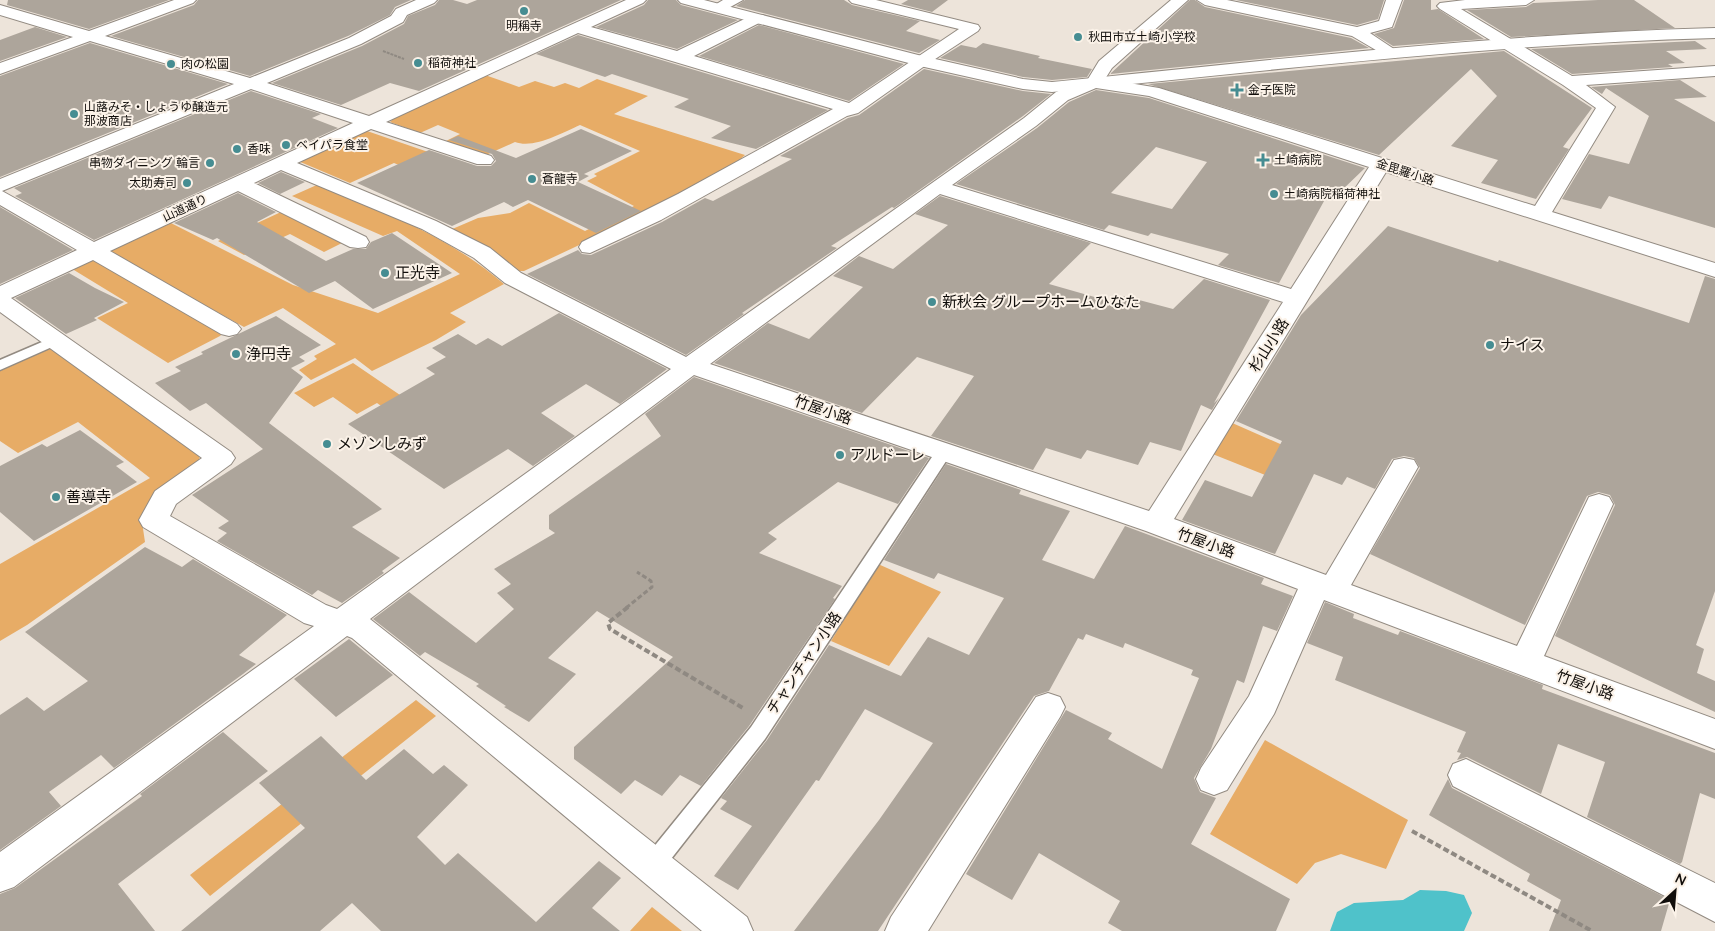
<svg xmlns="http://www.w3.org/2000/svg" width="1715" height="931" viewBox="0 0 1715 931" font-family="Quicksand,'Noto Sans JP',sans-serif">
<rect width="100%" height="100%" fill="#ede4da"/>
<path fill="#e7ac66" d="M485,75L519,87L535,81L554,87L565,83L579,88L597,79L648,96L614,114L745,155L735,164L660,207L524,271H515L450,230L478,218L510,213L529,203L585,231L634,206L587,181L597,176L594,174L640,151L580,125C562,133 534,149 515,142L486,155L444,142L460,134L438,125L420,133L390,122L396,116Z
M367,131L434,154L406,168L394,163L350,183L298,161Z
M319,184C384,212 450,237 504,284L450,313L466,322L436,340L372,371L355,358L311,380L299,370L317,359L314,356L336,344L283,308L244,327L105,250L167,221L293,285L378,313L460,274L397,231L383,236L292,196Z
M281,212L342,243L324,252L290,234L244,255L218,241Z
M95,256L224,332L220,336L168,363L97,318L128,303L69,267Z
M53,349L200,452L199,463L142,522L145,542L27,625L0,641V564L150,478L78,422L18,453L0,441V371L42,350Z
M353,363L425,412L405,423L377,403L357,414L333,397L314,407L294,393Z
M1230,422L1321,462L1300,489L1210,453Z
M878,564L941,592L889,666L831,641Z
M416,700L436,716L210,896L190,875Z
M1265,740L1408,820L1386,869L1341,854L1315,863L1297,884L1210,834Z
M652,907L682,931H630Z"/>
<path fill="#4fc2ca" d="M1420,890L1446,891L1464,895L1472,913L1464,931H1330L1337,912L1354,903L1403,900Z"/>
<path fill="#ada59b" fill-rule="evenodd" d="M8,0H169L89,29L7,5Z
M198,0H411L395,7L390,15L348,36L250,76L111,36L194,5Z
M439,0H453L467,4L477,0H621L419,91L390,83L341,105L272,83L362,46L404,24L408,16L435,5Z
M648,0H676L681,5L738,20L677,49L596,27L644,5Z
M745,0H844L852,5L920,21L906,31L940,40L919,53L736,6Z
M908,0H948L932,12L901,4Z
M1190,0H1195L1205,7L1351,38L1369,48L1110,74Z
M1236,0H1384L1378,19L1357,25Z
M1404,0H1431V10L1438,9L1484,39L1393,46L1374,34L1394,28Z
M1598,0H1634L1675,28L1511,37L1467,10L1526,7L1533,3Z
M759,25L904,64L849,101L699,56Z
M35,27L67,37L0,61V40Z
M578,35L828,110L756,149L711,138L731,126L674,107L689,99L612,74L605,77L536,54Z
M1695,41L1707,49L1666,51L1685,63L1668,64L1673,67L1572,74L1531,49Z
M90,43L228,84L0,177V76Z
M983,43L1040,56L1038,58L1092,69L1087,77L1052,80L1023,77L940,58L961,45L976,48Z
M1504,51L1592,108L1563,147L1569,149L1536,199L1481,183L1498,160L1451,146L1497,96L1471,69L1379,155L1148,84Z
M924,69L1023,91L1051,94L1023,116L894,208L892,207L831,246L837,248L742,313L744,314L686,355L527,274L578,250L582,254L591,255L662,222L705,198L713,201L792,159L780,156L848,118L859,115Z
M1680,80L1707,97L1674,99L1715,122V228L1609,196L1601,209L1562,199L1589,154L1629,164L1649,116L1606,88L1602,94L1591,87Z
M1096,90L1149,98L1365,168L1339,193L1329,192L1279,283L1218,265L1229,254L1151,233L1148,236L1109,225L1104,230L956,184L1037,128L1069,102ZM1156,147L1207,162L1172,209L1111,193Z
M251,91L321,114L312,118L338,128L94,240L15,196L22,193L14,188Z
M581,129L632,151L584,174L589,176L578,182L641,211L596,233L528,200L513,207L504,202L452,226L357,183L429,150L477,166H491L496,161L492,154L449,140L458,136L516,158Z
M281,172L305,182L280,194L258,183Z
M238,193L276,212L257,222L326,261L353,249H366L371,242L392,233L452,273L373,309L335,281L309,293L217,238L213,240L174,223Z
M940,196L1091,243L1049,284L1119,304L1124,296L1173,309L1204,279L1270,300L1214,403L1219,398L1212,410L1201,405L1181,451L1150,442L1138,465L1087,450L1081,459L1046,448L1033,470L931,436L974,376L917,357L862,413L714,363L768,323L809,339L863,287L833,276L859,256L893,269L948,225L915,214Z
M0,207L73,250L0,284Z
M1388,226L1498,262L1499,260L1689,323L1705,276L1715,279V591L1696,645L1704,649L1697,673L1715,681V712L1555,636L1615,505L1610,495L1598,492L1587,496L1525,625L1370,554L1420,468L1414,458L1404,456L1392,459L1375,489L1347,477L1342,485L1314,474L1275,554L1182,520L1205,480L1252,497L1282,441L1236,421L1301,315Z
M69,273L95,288L124,302L94,318L97,320L66,334L15,298Z
M559,313L667,369L620,404L586,384L541,413L575,436L533,466L508,449L444,489L348,424L435,374L426,368L446,357L432,348L458,334L476,345L488,338L502,346Z
M276,316L321,345L299,357L305,361L291,368L303,377L269,423L382,509L352,527L400,558L382,571L384,573L342,603L318,590L312,595L217,541L227,533L218,528L229,521L192,495L263,449L206,403L190,411L155,383L181,371L175,367L203,354L201,352Z
M694,377L929,458L898,504L838,482L768,533L777,539L759,553L842,586L833,598L835,599L749,726L701,786L680,775L662,796L635,780L621,794L574,759V747L673,657L597,611L548,658L576,674L529,722L504,707L506,706L476,686L479,684L425,652L420,656L373,619L409,592L476,643L514,609L497,593L511,584L494,569L555,533L549,529V515L661,436L645,414Z
M80,430L124,462L116,466L137,482L34,541L0,512V466L42,444L47,447Z
M946,464L1021,490L1019,494L1070,511L1042,560L1094,579L1125,526L1264,578L1261,584L1293,596L1277,631L1263,626L1244,683L1237,680L1211,749L1194,778L1200,792L1216,798L1191,844L1290,899L1276,931H1122L1108,923L1120,901L1039,853L1012,900L966,874L1066,710L1112,733L1108,739L1162,769L1199,678L1191,675L1193,670L1125,643L1123,648L1086,634L1083,640L1078,638L1049,691L1034,696L878,931H794L879,820L933,743L865,709L819,781L816,780L738,890L714,876L752,826L720,809L727,801L721,798L767,740L829,645L901,676L928,637L969,655L1004,598L938,573L934,579L884,560Z
M145,547L182,567L193,559L287,615L239,655L256,664L243,674L114,768L101,755L49,792L61,806L0,850V715L27,697L44,711L88,681L25,632Z
M1325,602L1354,614L1353,618L1398,635L1400,631L1543,685L1542,689L1715,753V799L1700,793L1682,862L1680,864L1587,817L1605,762L1558,744L1541,794L1467,757L1457,760L1461,753L1457,752L1466,732L1335,680L1343,657L1307,643Z
M349,639L393,675L336,717L294,679Z
M223,732L268,771L118,884L155,931H0V894L15,888L142,796L140,794Z
M321,736L366,780L404,749L433,774L444,765L468,785L417,837L445,865L458,853L536,922L599,861L621,878L592,908L620,931H381L352,903L320,931H181L305,828L259,783Z
M1448,779L1452,788L1670,900L1661,931H1549L1561,900L1527,881L1530,874L1429,815Z"/>
<g fill="none" stroke-linecap="round" stroke-linejoin="round">
<g stroke="#938b82" stroke-width="3">
<path id="service" d="M56,336L61,337L63,340L61,343L0,370V360Z
M944,447L950,448L952,452L765,739L660,873L652,876L644,873L641,866L644,859L751,727L938,448Z"/>
</g>
<g stroke="#938b82" stroke-width="2">
<path id="minor" d="M174,0H196L193,3L105,36L250,78L349,38L391,16L396,9L416,0H437L434,3L407,15L403,22L361,44L267,83L369,116L626,0H646L643,3L591,27L677,51L753,15H763L766,18L763,21L694,56L849,103L959,29L852,3L849,0H876L978,25L980,28L978,31L926,65L858,113L847,116L661,220L590,253L582,252L579,247L582,242L678,194L833,109L578,33L386,122L491,156L494,160L491,164H477L371,129L297,163L436,221L490,248L521,273L686,357L1024,118L1056,92L1088,79L1099,61L1171,0H1188L1112,68L1105,79L1159,88L1535,206L1596,108L1563,85L1440,9L1437,6L1440,3L1465,0H1534L1526,5L1461,9L1572,76L1715,66V76L1586,85L1615,107L1552,212L1715,263V277L1386,172L1174,519L1326,575L1394,460L1404,458L1414,460L1418,467L1351,585L1517,646L1589,497L1599,494L1609,497L1613,504L1544,656L1715,719V749L1324,600L1274,714L1227,790L1214,795L1201,790L1196,779L1201,768L1249,696L1298,589L1146,531L694,375L370,619L747,917L753,931H702L352,638L347,636L14,887L0,892V852L314,626L304,623L143,527L139,520L155,491L202,458L0,312V286L77,250L0,205V179L234,84L90,41L0,74V63L73,37L0,15V5L89,31ZM1096,88L1149,96L1369,167L1291,289L952,185L1036,126L1068,100ZM251,89L353,123L94,242L2,191ZM281,170L422,229L474,258L505,283L671,369L337,609L326,605L170,516L176,504L231,464L235,458L231,452L11,298L93,260L221,334L229,336L237,334L241,329L237,324L110,251L238,191L350,247L358,248L366,247L369,242L366,237L254,183ZM940,194L1283,302L1149,511L710,364Z
M723,0H743L723,11H713L710,8Z
M1197,0H1227L1357,27L1379,21L1386,0H1402L1392,27L1370,33L1400,53L1398,56H1386L1352,36L1205,5Z
M1048,693L1060,697L1065,707L1060,717L928,931H885L891,917L1036,697Z
M1466,759L1715,883V922L1453,786L1448,775L1453,764Z"/>
</g>
<g stroke="#938b82" stroke-width="2">
<path id="tertiary" d="M678,0H704L922,56L1023,79L1052,82C1273,60 1493,34 1715,28V38C1493,44 1273,70 1052,92L1023,89L920,66L681,3Z"/>
</g>
<path stroke="#8f8982" stroke-width="2" stroke-dasharray="3 1" stroke-linecap="butt" d="M383,51L404,59"/>
<path stroke="#8f8982" stroke-width="3" stroke-dasharray="5 2.5" stroke-linecap="butt" d="M626,608L652,587L651,581L637,572"/>
<path stroke="#8f8982" stroke-width="4" stroke-dasharray="6 3" stroke-linecap="butt" d="M628,607L608,623L610,629L743,708
M1412,831L1592,931"/>
<use href="#service" fill="#fff" fill-rule="evenodd"/>
<use href="#minor" fill="#fff" fill-rule="evenodd"/>
<use href="#tertiary" fill="#fff" fill-rule="evenodd"/>
</g>
<g fill="#468d92" stroke="#fbf2e8" stroke-width="2">
<circle cx="524" cy="11" r="5"/>
<circle cx="1078" cy="37" r="5"/>
<circle cx="418" cy="63" r="5"/>
<circle cx="171" cy="64" r="5"/>
<path d="M1234.5 82.5h5v5h5v5h-5v5h-5v-5h-5v-5h5z"/>
<circle cx="74" cy="114" r="5"/>
<circle cx="286" cy="145" r="5"/>
<circle cx="237" cy="149" r="5"/>
<path d="M1260.5 152.5h5v5h5v5h-5v5h-5v-5h-5v-5h5z"/>
<circle cx="210" cy="163" r="5"/>
<circle cx="532" cy="179" r="5"/>
<circle cx="187" cy="183" r="5"/>
<circle cx="1274" cy="194" r="5"/>
<circle cx="385" cy="273" r="5"/>
<circle cx="932" cy="302" r="5"/>
<circle cx="1490" cy="345" r="5"/>
<circle cx="236" cy="354" r="5"/>
<circle cx="327" cy="444" r="5"/>
<circle cx="840" cy="455" r="5"/>
<circle cx="56" cy="497" r="5"/>
</g>
<g text-anchor="middle" stroke-width="4" stroke-linejoin="round" paint-order="stroke">
<g font-size="12" fill="#110e0b" stroke="#fbf2e8" text-anchor="start">
<text x="524" y="30" text-anchor="middle">明稱寺</text>
<text x="1088" y="41">秋田市立土崎小学校</text>
<text x="428" y="67">稲荷神社</text>
<text x="181" y="68">肉の松園</text>
<text x="1248" y="94">金子医院</text>
<text x="84" y="111">山蕗みそ・しょうゆ醸造元<tspan x="84" dy="14">那波商店</tspan></text>
<text x="296" y="149">ベイパラ食堂</text>
<text x="247" y="153">香味</text>
<text x="1274" y="164">土崎病院</text>
<text x="200" y="167" text-anchor="end">串物ダイニング 輪言</text>
<text x="542" y="183">蒼龍寺</text>
<text x="177" y="187" text-anchor="end">太助寿司</text>
<text x="1284" y="198">土崎病院稲荷神社</text>
</g>
<g font-size="12" fill="#110e0b" stroke="#fbf2e8">
<text transform="translate(1405 172) rotate(18)" y="4">金毘羅小路</text>
<text transform="translate(185 208) rotate(-25)" y="4">山道通り</text>
</g>
<g font-size="15" fill="#110e0b" stroke="#fbf2e8" text-anchor="start">
<text x="395" y="278">正光寺</text>
<text x="942" y="307">新秋会 グループホームひなた</text>
<text x="1500" y="350">ナイス</text>
<text x="246" y="359">浄円寺</text>
<text x="337" y="449">メゾンしみず</text>
<text x="850" y="460">アルドーレ</text>
<text x="66" y="502">善導寺</text>
</g>
<g font-size="15" fill="#110e0b" stroke="#fbf2e8">
<text transform="translate(1269 345) rotate(-58)" y="5">杉山小路</text>
<text transform="translate(823 410) rotate(19)" y="5">竹屋小路</text>
<text transform="translate(1206 543) rotate(20)" y="5">竹屋小路</text>
<text transform="translate(804 663) rotate(-56)" y="5">チャンチャン小路</text>
<text transform="translate(1585 685) rotate(20)" y="5">竹屋小路</text>
</g>
</g>
<g transform="translate(1675 891) rotate(26)" stroke="#fbf2e8" stroke-width="4" paint-order="stroke">
<path d="M0-4L9 19L0 12L-9 19Z" fill="#110e0b"/>
<text y="-8" font-size="14" font-weight="bold" text-anchor="middle" fill="#110e0b">N</text>
</g>
</svg>
